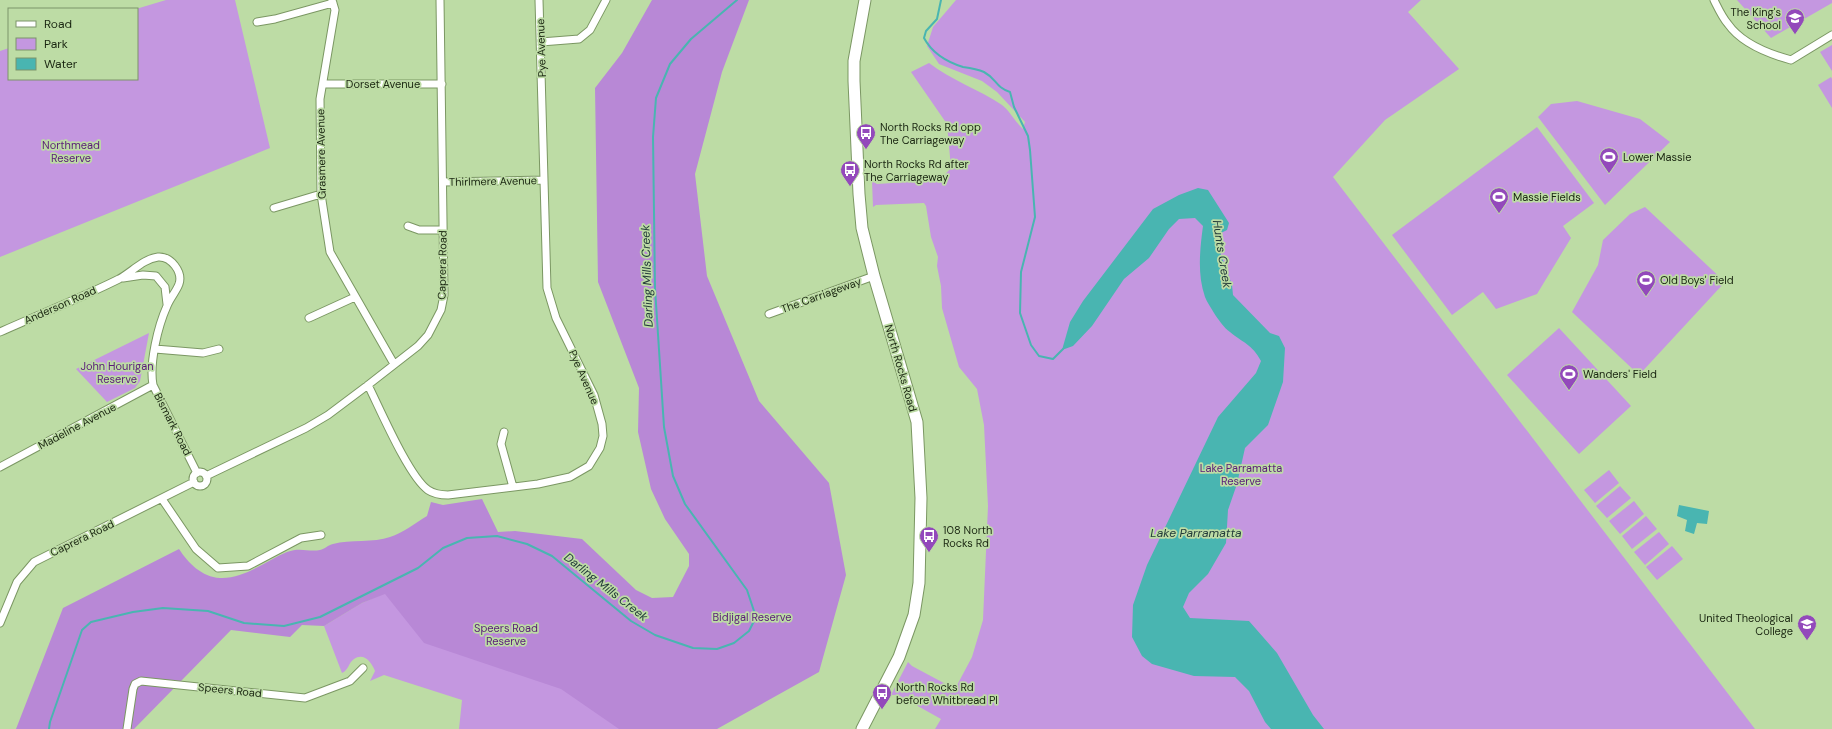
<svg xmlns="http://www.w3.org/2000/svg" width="1832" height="729" viewBox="0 0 1832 729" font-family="'DM Sans',sans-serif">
<rect width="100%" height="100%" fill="#bddca5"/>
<path fill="#c497e0" d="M166,0H235L270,148L0,257V51L9,48V79H137L136,9Z
M956,0H1421L1408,12L1459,69L1385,120L1333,177L1755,729H935L941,719L898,695H891L908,662L912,666L955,689L972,657L983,620L988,506L984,425L977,389L959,367L942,308L941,286L937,266L938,257L931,237L926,206L924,203L876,205L873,207L872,181L877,184L940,180L951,168L947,124L911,72L929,63C951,80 978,89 1002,105C1010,111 1015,122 1023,129L1025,122L997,92L982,81L939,64L927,46L933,27Z
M1737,0H1832V3L1771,38Z
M1832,45V71L1820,52Z
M1831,77L1832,79V108L1818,85Z
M1577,101L1640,119L1670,142L1605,205L1538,117L1551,104Z
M1537,127L1594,203L1563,226L1571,238L1537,294L1496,309L1483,292L1452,315L1392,235Z
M1645,207L1725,282L1639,375L1572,312L1598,265L1603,240L1630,214Z
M1559,328L1631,406L1579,454L1507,375Z
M149,333L140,381L135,388L107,402L76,369Z
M1609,470L1619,483L1595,503L1584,490Z
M1620,486L1631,498L1607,518L1596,506Z
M1634,501L1644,514L1620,534L1609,521Z
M1646,516L1657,529L1632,549L1622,536Z
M1659,532L1669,544L1645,565L1634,552Z
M1672,546L1683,559L1657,580L1646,567Z
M409,583L630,729H459L462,700L384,675L370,681L375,671C372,663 364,652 354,659C348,663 349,670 342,673L324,626L362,603Z"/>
<path fill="#b888d6" d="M652,0H749L722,72L695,174L707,276L759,401L829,483L846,575L819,672L717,729H619L561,689L424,643L385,594L362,603L324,626L302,625L290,637L231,630L134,729H16L63,608L179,549C188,563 202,577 220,578C245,579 265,561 287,552C300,547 308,552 320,550C325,549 328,545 333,544C350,539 374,543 390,537C403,533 415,523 427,516L431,502L443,505L482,499L498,532L515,531L582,539L636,590L652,598L673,597L689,566V554L665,519L651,489L638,432L639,388L598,282L595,88L622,53Z"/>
<path fill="#49b5b1" d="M1198,188L1208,190L1229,223L1227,230L1221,233L1220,252L1232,285L1233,295L1270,333L1279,336L1285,348L1283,382L1268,425L1245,448L1237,484L1228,510L1226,543L1208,574L1189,593L1183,607L1190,618L1249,621L1277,653L1313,715L1324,729H1271L1265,722L1249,691L1235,677L1194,676L1152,664L1142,656L1132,637L1133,605L1147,565L1218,417L1256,373L1261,361C1252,344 1243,343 1230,332C1224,328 1218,319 1214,313C1211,308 1207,302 1205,297C1197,274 1200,249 1203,226L1195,218L1179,219L1169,229L1149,258L1124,279L1092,326L1073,346L1062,350L1070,322L1083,301L1153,209L1179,195Z
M1679,505L1709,511L1707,524L1697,523L1694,534L1685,531L1687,520L1677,516Z"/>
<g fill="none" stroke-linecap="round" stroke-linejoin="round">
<path stroke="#49b5b1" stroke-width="2" d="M941,0L937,19L926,31L924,38C932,53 947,62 963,67C970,68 977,69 984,72C997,79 995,87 1010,92L1014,107L1028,136L1030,150L1035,217L1021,272L1020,313L1031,345L1039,356L1053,359L1063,349
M49,729L50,722L82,630L91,622L133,612L163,608L208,611L244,623L284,626L320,617L418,568L443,548L467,538L497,536L527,544L552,556L631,621L655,635L693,648L717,649L734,643L749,631L756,617L747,590L685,504L673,476L664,427L655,288L653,137L656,98L670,64L691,39L737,0"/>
<g stroke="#7b9763" stroke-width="9">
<path id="minor" d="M332,0L335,10L320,99L321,194L330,252L394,364
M1714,0C1718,8 1722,17 1728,24C1742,44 1769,54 1791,60L1832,35
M257,22L275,19L333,3
M541,42L579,39L590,30L606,0
M323,84H442
M443,182L544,180
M274,208L321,194
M408,226L419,230H443
M123,278L143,275L156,276L165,287L167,304
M769,314L874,276
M309,318L355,297
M0,332C40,314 81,298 119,279C132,272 143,259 158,257C171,256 183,272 179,284C176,292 170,298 167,306C158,326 149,363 153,385L197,473
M155,349L203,353L219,349
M368,385C380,409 409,477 428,490C434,494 441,495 448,495L538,484L570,477L589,466L600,448L603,436L602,424L594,395L556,318L547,288L539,0
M504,432L501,444L513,487
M0,467L153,385
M193 479a7 7 0 1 1 14 0a7 7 0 1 1-14 0Z
M206,476L306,428L328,415L368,385L418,346L428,335L441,310L444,295L440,0
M162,499L196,549L218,568L248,566L301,538L321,535
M0,623L17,582L34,562L194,482
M127,729L133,689L135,684L141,681L305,698L350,681L363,668"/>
</g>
<g stroke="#7b9763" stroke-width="13">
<path id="secondary" d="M862,729L899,657L914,615L919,583L921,498L917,422L874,276L862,228L859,194L854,81V61L865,0"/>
</g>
<use href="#minor" stroke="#fff" stroke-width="7"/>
<use href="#secondary" stroke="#fff" stroke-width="11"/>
</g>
<defs>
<g id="school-pin" transform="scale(1)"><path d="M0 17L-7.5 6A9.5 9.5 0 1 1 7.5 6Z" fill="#9349bb" stroke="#bddca5"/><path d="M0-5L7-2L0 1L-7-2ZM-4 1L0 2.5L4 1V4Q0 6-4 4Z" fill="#fff"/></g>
<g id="bus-pin" transform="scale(1)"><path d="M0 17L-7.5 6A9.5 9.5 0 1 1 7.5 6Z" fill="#9349bb" stroke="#bddca5"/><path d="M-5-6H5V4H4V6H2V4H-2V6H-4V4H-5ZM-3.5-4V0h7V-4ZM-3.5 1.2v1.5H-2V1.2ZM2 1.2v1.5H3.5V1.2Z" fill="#fff"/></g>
<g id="stadium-pin" transform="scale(1)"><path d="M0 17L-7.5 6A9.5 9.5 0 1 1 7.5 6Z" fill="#9349bb" stroke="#bddca5"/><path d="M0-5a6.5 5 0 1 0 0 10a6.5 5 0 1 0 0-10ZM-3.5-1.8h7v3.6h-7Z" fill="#fff"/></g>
<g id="university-pin" transform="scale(1)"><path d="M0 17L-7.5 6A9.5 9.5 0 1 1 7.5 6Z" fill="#9349bb" stroke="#bddca5"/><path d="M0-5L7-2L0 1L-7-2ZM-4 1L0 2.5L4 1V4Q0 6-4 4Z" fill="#fff"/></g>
</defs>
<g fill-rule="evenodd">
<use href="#school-pin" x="1795" y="18"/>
<use href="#bus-pin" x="866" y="133"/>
<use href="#stadium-pin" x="1609" y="157"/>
<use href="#bus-pin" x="850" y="170"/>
<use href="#stadium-pin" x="1499" y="197"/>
<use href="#stadium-pin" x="1646" y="280"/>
<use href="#stadium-pin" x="1569" y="374"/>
<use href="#bus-pin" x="929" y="536"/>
<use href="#university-pin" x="1807" y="624"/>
<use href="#bus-pin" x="882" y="693"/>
</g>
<g text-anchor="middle" stroke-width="3.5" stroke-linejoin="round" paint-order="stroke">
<g font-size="11" fill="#1a2611" stroke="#bddca5" text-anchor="start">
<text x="1781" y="16" text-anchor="end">The King's<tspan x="1781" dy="13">School</tspan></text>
<text x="880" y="131">North Rocks Rd opp<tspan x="880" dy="13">The Carriageway</tspan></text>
<text x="1623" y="161">Lower Massie</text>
<text x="864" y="168">North Rocks Rd after<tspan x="864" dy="13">The Carriageway</tspan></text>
<text x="1513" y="201">Massie Fields</text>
<text x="1660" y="284">Old Boys' Field</text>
<text x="1583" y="378">Wanders' Field</text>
<text x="943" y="534">108 North<tspan x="943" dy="13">Rocks Rd</tspan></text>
<text x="1793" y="622" text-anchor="end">United Theological<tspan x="1793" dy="13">College</tspan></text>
<text x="896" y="691">North Rocks Rd<tspan x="896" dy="13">before Whitbread Pl</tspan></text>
</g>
<g font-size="11" fill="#1a2611" stroke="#bddca5">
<text transform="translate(541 48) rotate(-92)" y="4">Pye Avenue</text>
<text x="383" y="88">Dorset Avenue</text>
<text transform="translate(321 154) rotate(-91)" y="4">Grasmere Avenue</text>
<text transform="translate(493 181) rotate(-1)" y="4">Thirlmere Avenue</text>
<text transform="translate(442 265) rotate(-89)" y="4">Caprera Road</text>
<text transform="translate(821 295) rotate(-20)" y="4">The Carriageway</text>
<text transform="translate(60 305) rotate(-24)" y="4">Anderson Road</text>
<text transform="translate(901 368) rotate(74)" y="4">North Rocks Road</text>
<text transform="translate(584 377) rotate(66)" y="4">Pye Avenue</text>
<text transform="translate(173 424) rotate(63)" y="4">Bismark Road</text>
<text transform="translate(77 426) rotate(-28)" y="4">Madeline Avenue</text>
<text transform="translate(82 538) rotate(-26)" y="4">Caprera Road</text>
<text transform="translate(230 690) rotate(6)" y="4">Speers Road</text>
</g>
<g font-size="11" fill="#591a78" stroke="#bddca5">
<text x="71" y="149">Northmead<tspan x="71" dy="13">Reserve</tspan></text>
<text x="117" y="370">John Hourigan<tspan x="117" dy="13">Reserve</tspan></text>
<text x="1241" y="472">Lake Parramatta<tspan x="1241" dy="13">Reserve</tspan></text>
<text x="752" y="621">Bidjigal Reserve</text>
<text x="506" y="632">Speers Road<tspan x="506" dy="13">Reserve</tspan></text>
</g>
<g font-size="12" font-style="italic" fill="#233b3a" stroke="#bddca5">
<text transform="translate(1222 254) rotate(81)" y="4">Hunts Creek</text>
<text transform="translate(647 276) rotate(-92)" y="4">Darling Mills Creek</text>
<text x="1196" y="537">Lake Parramatta</text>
<text transform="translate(606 587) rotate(38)" y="4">Darling Mills Creek</text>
</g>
</g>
<rect x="8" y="8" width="130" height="72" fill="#bddca5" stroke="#7c936a"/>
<rect x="16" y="21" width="20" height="6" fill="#ffffff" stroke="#7c936a"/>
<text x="44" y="28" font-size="12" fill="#1a2611">Road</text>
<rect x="16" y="38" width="20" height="12" fill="#c497e0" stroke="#7c936a"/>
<text x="44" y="48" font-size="12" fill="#1a2611">Park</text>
<rect x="16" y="58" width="20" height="12" fill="#49b5b1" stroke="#7c936a"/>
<text x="44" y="68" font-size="12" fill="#1a2611">Water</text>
</svg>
